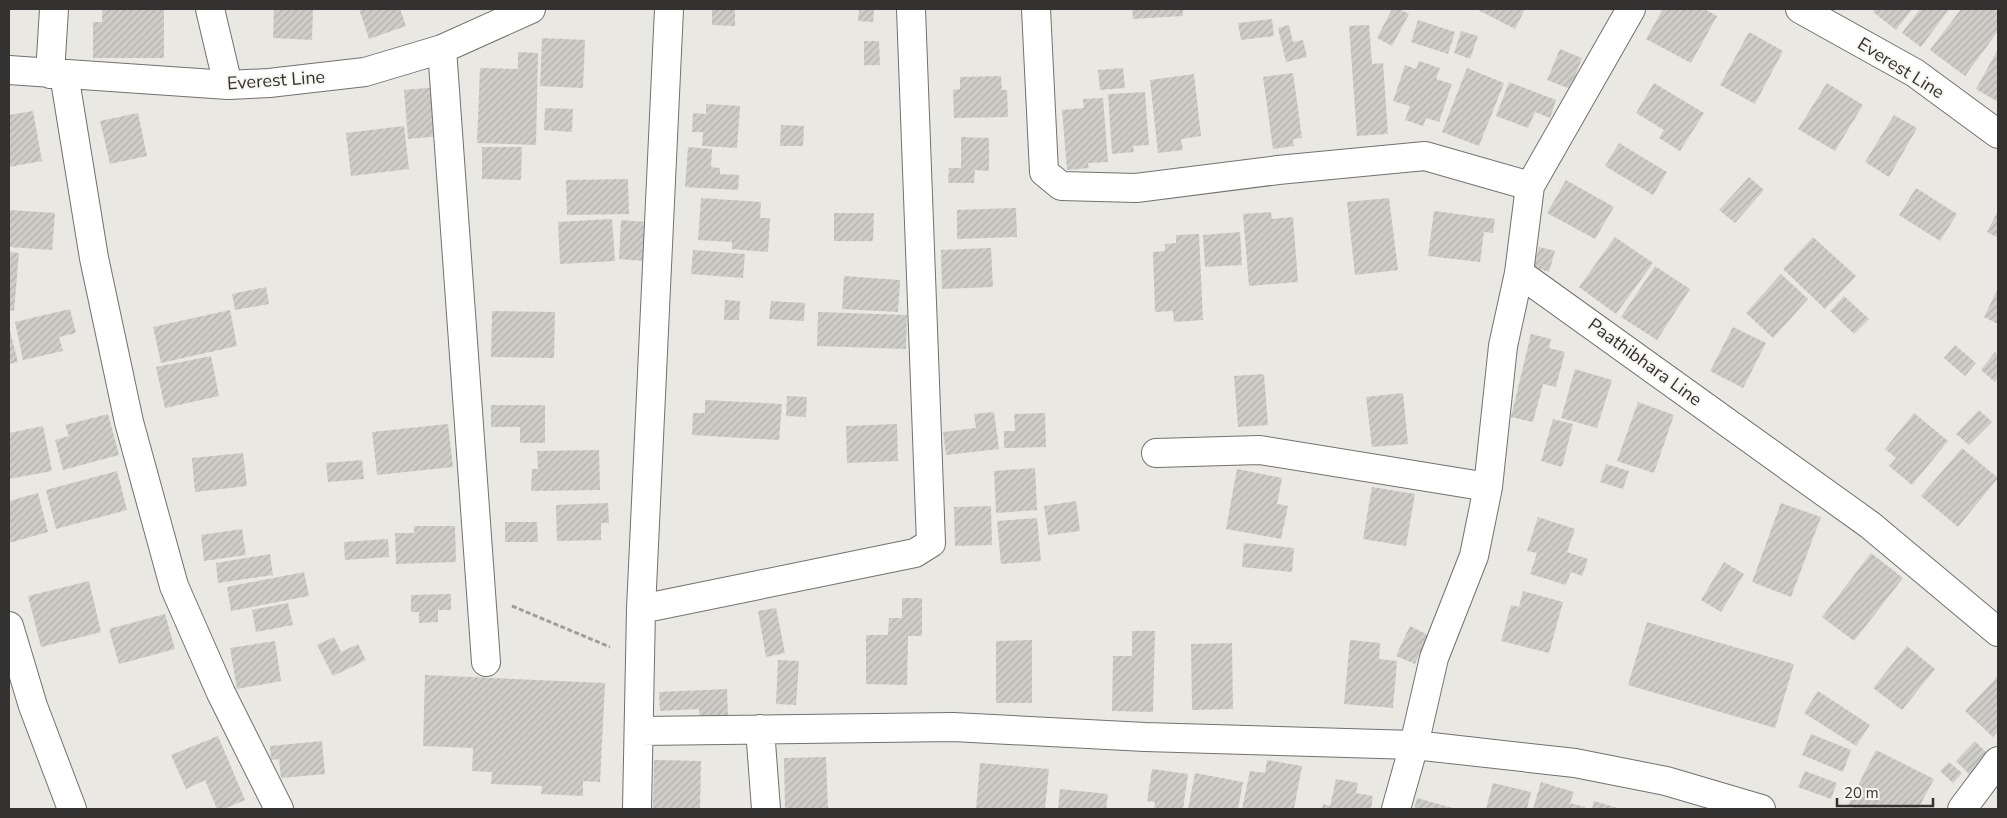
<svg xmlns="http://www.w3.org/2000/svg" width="2007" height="818" viewBox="0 0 2007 818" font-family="'Nunito Sans',sans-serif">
<defs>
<pattern id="building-hatch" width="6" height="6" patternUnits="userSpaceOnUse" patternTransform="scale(1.25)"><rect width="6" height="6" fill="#cecdc8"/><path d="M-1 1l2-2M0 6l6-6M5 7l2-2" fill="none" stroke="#b1b0ac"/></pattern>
</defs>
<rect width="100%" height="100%" fill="#eae8e3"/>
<path fill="url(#building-hatch)" d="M102,9H164V58H93V22H102Z
M274,9H313L312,40L273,38Z
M359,9H400L406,26L369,39Z
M712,9H735V26L712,25Z
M859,9H874L873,22L858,21Z
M1132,9H1183V16L1133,19Z
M1392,9H1399L1409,14L1392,46L1377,38Z
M1479,9H1525L1515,29L1478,10Z
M1663,9H1704L1717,16L1691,63L1646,39Z
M1875,9H1912L1896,30L1873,12Z
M1920,9H1949L1921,47L1902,33Z
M1961,9H1994L1998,12V31L1965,76L1930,50Z
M1272,19L1274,36L1241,40L1238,23Z
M1418,20L1455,32L1448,54L1411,42Z
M1289,25L1293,42L1303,40L1307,57L1286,62L1278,28Z
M1369,25L1372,64L1383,63L1388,134L1357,136L1349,26Z
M1461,31L1478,36L1470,59L1454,53Z
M1749,32L1783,51L1755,104L1720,85Z
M542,38L585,40L583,88L540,86Z
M864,41H879L880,65H864Z
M1560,49L1582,58L1570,89L1547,80Z
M1998,49V102L1976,89Z
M518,52L538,53L536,145L477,143L480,68L518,69Z
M1419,61L1440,68L1436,79L1452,84L1439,122L1426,118L1423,126L1405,120L1410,106L1393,101L1405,65L1416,69Z
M1123,68L1125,88L1100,90L1098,70Z
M1467,68L1504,83L1479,146L1442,132Z
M1293,73L1302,138L1293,139L1294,146L1273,149L1263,77Z
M1194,74L1201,136L1181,139L1183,150L1158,153L1150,80Z
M1001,76L1002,90H1007L1008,117L954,118L953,90L960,89V77Z
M1509,82L1556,100L1550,118L1535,112L1528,128L1496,116Z
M1654,83L1704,113L1680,151L1659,138L1664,130L1636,113Z
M1827,83L1863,105L1835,151L1798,129Z
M437,87L441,136L408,139L404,90Z
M1145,92L1149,145L1133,146L1134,152L1112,154L1108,94Z
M1103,98L1108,162L1088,163L1089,168L1067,170L1062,110L1084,108L1083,99Z
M706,104L740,106L737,148L702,146L703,132H692L693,113L706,114Z
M545,108L573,109L572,132L544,130Z
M33,111L42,161L9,167V115Z
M138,113L147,156L110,164L100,121Z
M1894,115L1917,128L1889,177L1865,162Z
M781,125L804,126L803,146H780Z
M404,126L409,169L351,176L346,133Z
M961,137L989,138V171L975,170L974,183H948L949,168H961Z
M1619,143L1667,172L1653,195L1605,166Z
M482,147H522L521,180L482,179Z
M688,147L712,149L711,167L720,168V174L739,175L738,190L685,187Z
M1749,177L1764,190L1735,223L1719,210Z
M628,179L629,214L567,215L566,180Z
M1566,180L1614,207L1595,239L1547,213Z
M1916,188L1957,214L1940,241L1899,215Z
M701,198L761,202L760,218H770L768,252L732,249V242L698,240Z
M1389,198L1398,270L1355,275L1347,202Z
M1016,208L1017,237L957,239V210Z
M9,210L55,213L52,250L9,247Z
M1434,211L1495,219L1493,233L1484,232L1480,262L1428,256Z
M1998,211V238L1987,232Z
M1271,212L1272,219L1293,217L1298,282L1249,286L1243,214Z
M834,213H874L873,241H834Z
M612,219L615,261L560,264L558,222Z
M621,220L646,222L644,261L619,259Z
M1240,232L1242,265L1205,267L1203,235Z
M1199,234L1203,320L1174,322L1173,311L1155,312L1153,252L1165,251V244L1176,243V235Z
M1615,237L1653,263L1616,314L1579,287Z
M1813,237L1856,276L1825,309L1783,269Z
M1539,247L1555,251L1549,272L1533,267Z
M991,248L993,287L942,289L941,250Z
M693,250L745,254L743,278L691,274Z
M9,252L19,253L14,311L9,310Z
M1655,266L1690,289L1657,340L1621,317Z
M1781,274L1808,299L1773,338L1746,313Z
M844,276L900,280L898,312L842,309Z
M266,287L269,304L235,310L232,294Z
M1998,288V324L1984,317Z
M1844,296L1869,319L1854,334L1830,311Z
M725,300L740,301L739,320H724Z
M771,301L805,303L804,321L769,319Z
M70,309L76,333L59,337L63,351L23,360L15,322Z
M230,310L237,346L161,363L153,327Z
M492,311L555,312L554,358L491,357Z
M818,312L907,315L906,349L817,346Z
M9,327L18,362L9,364Z
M1733,327L1766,343L1743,388L1710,371Z
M1531,334L1551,339L1549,348L1565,352L1556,387L1543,384L1533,422L1511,417Z
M1955,345L1976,363L1965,376L1944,358Z
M1995,352L1998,355V378L1995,382L1981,370Z
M211,356L219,396L165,408L156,367Z
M1575,369L1612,380L1597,428L1561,418Z
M1264,374L1268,425L1238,427L1234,376Z
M1403,393L1408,444L1372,447L1366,397Z
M787,396L807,397L806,417L786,416Z
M705,400L782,404L779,440L692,435L693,413H705Z
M1638,402L1674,415L1654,473L1617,461Z
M491,405H545V443H520V427H491Z
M1979,410L1992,422L1969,445L1956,434Z
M994,412L999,449L946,455L943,432L976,428L974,414Z
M1045,413L1046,447L1004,448V431H1015L1014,414Z
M1914,413L1948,441L1912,485L1889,466L1896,458L1885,449Z
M108,414L119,455L63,470L55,440L69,436L65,425Z
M1553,419L1573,424L1562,467L1541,461Z
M448,424L453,467L377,475L372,432Z
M897,424L898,461L847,463L846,426Z
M43,426L52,471L9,479V433Z
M1962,448L1998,478L1958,527L1921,496Z
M599,450L600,490L531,491L532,469H538L537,451Z
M243,453L247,486L195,492L192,458Z
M362,460L364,479L328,482L326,463Z
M1606,464L1629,471L1623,489L1600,482Z
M1035,468L1037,510L996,513L994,471Z
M1237,469L1282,478L1277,504L1288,506L1281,539L1226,529Z
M117,471L127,510L56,529L46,490Z
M1372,487L1415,494L1406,546L1363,539Z
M38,493L48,532L9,543V501Z
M1076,501L1080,531L1048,535L1044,506Z
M608,503L609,523H601V540L557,541L556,505Z
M1781,503L1821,517L1791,597L1752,582Z
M991,506L992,545L955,546L954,507Z
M1538,517L1575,529L1567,552L1588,559L1582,576L1571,572L1566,585L1530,574L1537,553L1527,551Z
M1037,518L1041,561L1001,564L997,521Z
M505,522H537L538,542H505Z
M414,526H455L456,562L396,564L395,533H414Z
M242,529L246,555L204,561L201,535Z
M388,539L389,557L345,560L344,542Z
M1244,543L1294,548L1292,572L1242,567Z
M1871,553L1903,578L1854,641L1822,617Z
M270,554L273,575L218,583L216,563Z
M1724,562L1744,574L1721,612L1701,600Z
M304,572L309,596L231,611L227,587Z
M89,581L101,632L41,647L28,596Z
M1523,591L1563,602L1549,653L1501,641L1511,605L1519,607Z
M451,594V610H438V622L419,623V612H411V595Z
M902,598H922V636H908L907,685L866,684V635H888L889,618H902Z
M288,603L293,625L256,632L252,610Z
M776,608L785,653L766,657L758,611Z
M165,614L175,649L119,664L109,629Z
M1647,622L1794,664L1775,728L1628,685Z
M1410,626L1428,635L1415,664L1396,656Z
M1132,631H1155L1153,712L1112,711L1113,656H1132Z
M334,637L341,652L358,644L366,660L333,676L317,645Z
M1032,640V703H996V641Z
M1350,640L1380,643L1379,659L1397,661L1393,708L1344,704Z
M275,641L281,681L237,689L230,648Z
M1232,643L1233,709L1192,710L1191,644Z
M1907,646L1935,669L1902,710L1873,688Z
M778,660L799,661L796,705L776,704Z
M425,675L605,683L600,782L583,781V796L541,794L542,786L491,784L492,772L472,771L473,748L423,746Z
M1998,676V731L1993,737L1965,711Z
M727,689L728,720L700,721L699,709L660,711L659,692Z
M1818,691L1870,725L1856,746L1804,713Z
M1811,734L1851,750L1843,772L1802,755Z
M218,736L245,800L224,809H217L205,780L186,789L171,755Z
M322,741L325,774L281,778L279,759L271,760L270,746Z
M1975,741L1990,756L1970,775L1956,761Z
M1876,750L1934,779L1918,809H1856L1848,805Z
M826,757L828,809H785L784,758Z
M654,760L701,761L700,809H653Z
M1267,760L1302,766L1294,809H1242L1250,771L1265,773Z
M1949,762L1962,773L1953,783L1940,771Z
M980,763L1049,769L1045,809H976Z
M1152,769L1188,774L1183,809H1154L1155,802L1147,801Z
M1805,771L1837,783L1831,799L1798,787Z
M1195,773L1243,782L1238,809H1188Z
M1336,779L1358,783L1356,793L1373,796L1371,809H1322L1323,804L1330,806Z
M1541,782L1574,792L1570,803L1585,807L1584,809H1533Z
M1493,783L1531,792L1527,809H1486Z
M1060,789L1108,794L1106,809H1058Z
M1417,798L1456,809H1414Z
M1594,801L1621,809H1592Z"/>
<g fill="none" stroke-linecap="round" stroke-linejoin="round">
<g stroke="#72716d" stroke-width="30">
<path id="street" d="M210,9L228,85
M1036,9L1044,172L1061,186L1136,188L1278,170L1425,156L1530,186
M1631,9L1530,186L1519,273L1870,525L1998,632
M1800,9L1915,73L1998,134
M442,49L486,662
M9,70L228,85L269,83L365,72L442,49L531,9
M50,74L54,9
M64,74L94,258L129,422L174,586L221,693L279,809
M1156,453L1260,450L1488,487
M641,609L915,553L931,543L911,9
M9,626L33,706L72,809
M760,729L766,809
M640,731L953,727L1145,737L1414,745L1575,763L1666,781L1761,809
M637,809L641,609L669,9
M1396,809L1414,745L1434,658L1474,556L1488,487L1503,346L1519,273
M1962,809L1998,761"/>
</g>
<path stroke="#a09e9b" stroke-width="3" stroke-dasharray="5 2.5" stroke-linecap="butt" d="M512,606L610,647"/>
<use href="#street" stroke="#fff" stroke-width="28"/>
</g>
<g text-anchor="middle" stroke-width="4" stroke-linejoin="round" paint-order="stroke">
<g font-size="18" fill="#333230" stroke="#f7f6f0">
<text transform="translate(1901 68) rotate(32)" y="6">Everest Line</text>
<text transform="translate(276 80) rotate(-4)" y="6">Everest Line</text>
<text transform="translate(1645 362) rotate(36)" y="6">Paathibhara Line</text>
</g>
</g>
<rect width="2007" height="818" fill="none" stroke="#333230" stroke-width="20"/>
<path d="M1837 798v8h96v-8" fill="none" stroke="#333230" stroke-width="2.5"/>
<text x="1844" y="798" font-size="15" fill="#333230" stroke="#f7f6f0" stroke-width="4" paint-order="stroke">20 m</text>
</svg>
